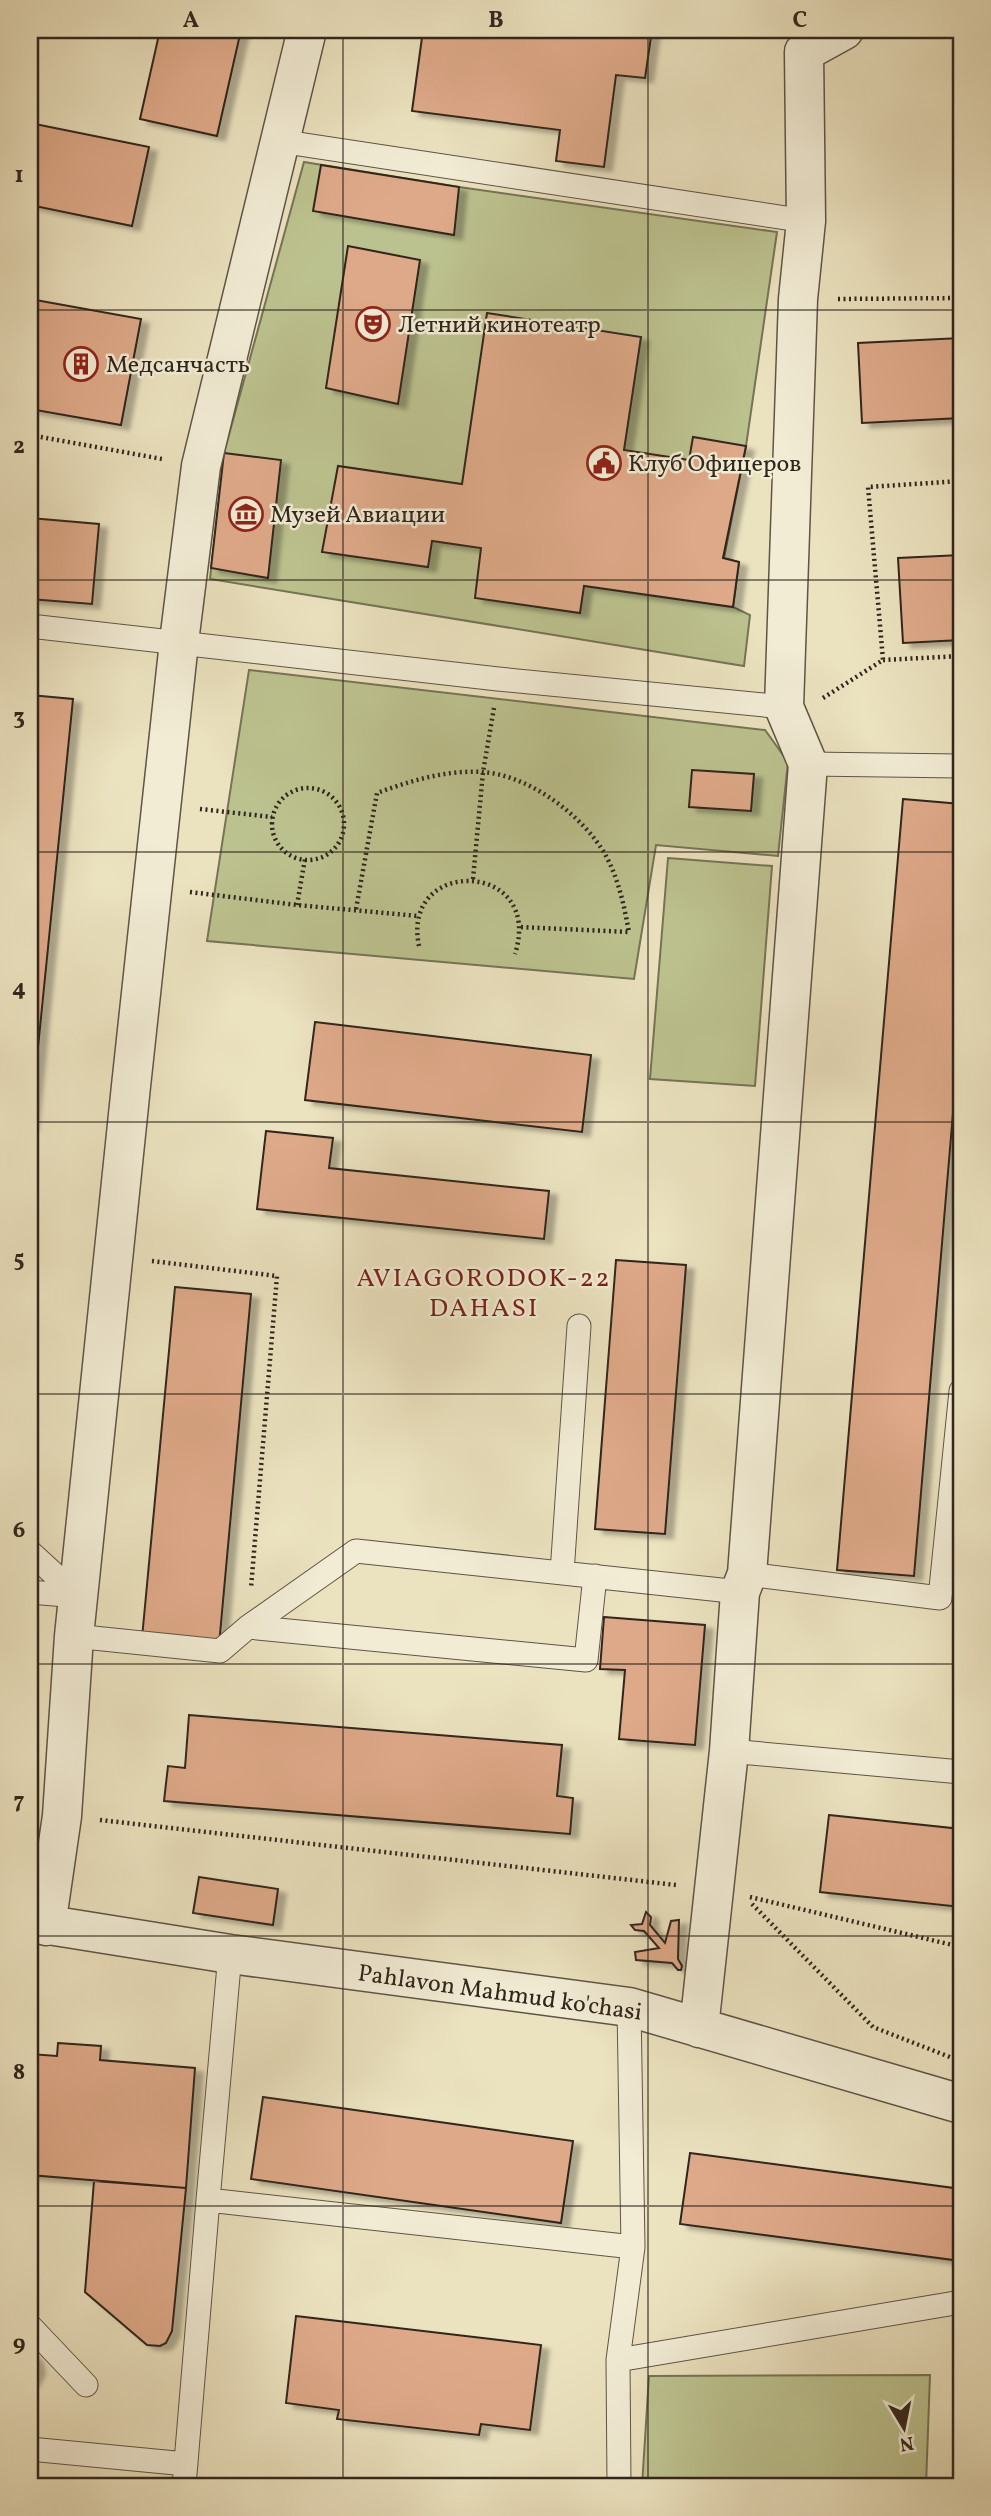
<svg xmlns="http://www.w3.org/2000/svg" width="991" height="2516" viewBox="0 0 991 2516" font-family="Vollkorn,serif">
<defs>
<filter id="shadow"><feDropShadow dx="8" dy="4.5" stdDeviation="2" flood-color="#0004"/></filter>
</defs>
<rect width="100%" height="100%" fill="#ebe2bf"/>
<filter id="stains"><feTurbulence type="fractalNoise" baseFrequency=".00286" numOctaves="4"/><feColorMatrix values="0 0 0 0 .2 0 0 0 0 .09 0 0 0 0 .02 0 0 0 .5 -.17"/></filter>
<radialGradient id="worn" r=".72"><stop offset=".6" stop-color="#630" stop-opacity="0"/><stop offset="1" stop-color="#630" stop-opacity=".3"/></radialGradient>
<path fill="#bcc28f" stroke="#767456" stroke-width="2" d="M304,162L459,187L777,232L746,446L724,558L739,562L733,607L750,615L744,666L210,579L224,453Z
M249,670L765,730L788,762L778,856L656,845L634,979L207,941Z
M668,858L772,866L755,1086L650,1079Z
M930,2375L926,2486H642L649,2376Z"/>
<path fill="#dea989" stroke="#30261c" stroke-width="2" filter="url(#shadow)" d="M160,30H241L217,136L140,119Z
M423,30H652L645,78L616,75L604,167L556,161L560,130L412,111Z
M954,30H961V211Z
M30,123L149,147L132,226L30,205Z
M321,165L459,187L454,235L313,211Z
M348,246L420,260L398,404L326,388Z
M30,299L141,319L121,425L30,409Z
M487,313L641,337L624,450L689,460L693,437L746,446L723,558L739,562L733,607L584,586L580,613L475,598L481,548L432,541L428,567L322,552L338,466L462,484Z
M961,338V418L862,423L858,343Z
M224,453L281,460L268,578L211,568Z
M30,518L99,524L92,604L30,599Z
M961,555V640L903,643L898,558Z
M30,695L73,699L30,1127Z
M692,770L754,774L751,811L689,807Z
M903,799L961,804V1018L914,1576L837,1570Z
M315,1022L591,1055L582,1132L305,1100Z
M266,1131L333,1138L329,1168L549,1191L544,1239L257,1209Z
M616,1260L686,1265L665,1534L595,1529Z
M175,1287L251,1294L219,1645L142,1638Z
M604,1617L705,1625L695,1745L619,1739L625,1670L600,1669Z
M189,1715L562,1745L557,1796L573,1798L570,1834L164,1801L168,1766L185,1768Z
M829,1815L961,1829V1907L820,1892Z
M199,1877L278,1889L273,1925L193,1913Z
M646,1912L651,1917L650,1925L665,1943L671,1921L679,1920L678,1959L682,1966L681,1970H678L672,1963L636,1960L635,1952L659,1948L644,1931L635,1930L631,1925L642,1924Z
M961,1956V1986L954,1984Z
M58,2043L101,2046L100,2060L195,2068L186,2188L30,2175V2054L57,2056Z
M263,2097L573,2141L561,2223L251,2179Z
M690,2153L961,2189V2261L680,2224Z
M94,2181L186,2188L172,2331L166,2343L160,2346L147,2345L85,2292Z
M296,2316L541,2345L530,2430L481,2424L479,2435L337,2419L339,2410L286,2403Z
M30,2353L35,2359L37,2370L30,2384Z"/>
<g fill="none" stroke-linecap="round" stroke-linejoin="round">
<g stroke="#5f5545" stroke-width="25">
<path id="lane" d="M279,141L806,221
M30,626L498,679L784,707
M808,764L961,766
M30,1552L78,1596
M562,1573L579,1326
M747,1574L940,1598L961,1391
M30,1592L78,1596
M248,1627L586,1660L595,1576
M74,1636L220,1651L248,1627L356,1551L740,1592
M729,1751L961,1772
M230,1954L208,2200L633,2247
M30,2326L86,2385
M618,2360L961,2302
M30,2449L186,2464
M184,2486L208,2200
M619,2486L618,2360L633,2247L629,2007"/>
</g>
<g stroke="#5f5545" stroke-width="41">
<path id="street" d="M30,1922L230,1954L629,2007L961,2104
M46,1926L62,1816L74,1636L131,1086L179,642L201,466L307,30
M699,2028L729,1751L740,1592L747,1574L808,764L784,707L798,299L806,221L804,52L844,30"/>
</g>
<path stroke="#30261c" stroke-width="4.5" stroke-dasharray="2 3.5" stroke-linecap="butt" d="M838,299L961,298
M30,435L162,459
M883,660L961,656
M823,698L883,660L868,487L961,481
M272 824a36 36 0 1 1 72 0a36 36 0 1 1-72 0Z
M200,809L272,817
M473,879L483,772L494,708
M190,892L297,905L418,916
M297,905L305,859
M356,909L377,793C410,781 445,770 481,772C528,774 584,816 606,856C619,880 624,906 629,932L520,927
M419,946C400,856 545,860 515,954
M152,1261L277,1276L251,1588
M100,1820L676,1885
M750,1897L961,1947
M752,1904L873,2027L955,2059"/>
<use href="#lane" stroke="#f2ecd5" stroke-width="23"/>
<use href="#street" stroke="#f2ecd5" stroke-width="38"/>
</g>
<path fill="none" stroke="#30261c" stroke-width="2" stroke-opacity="0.55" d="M343,30V2486M648,30V2486M30,310H961M30,580H961M30,852H961M30,1122H961M30,1394H961M30,1664H961M30,1936H961M30,2206H961"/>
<defs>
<g id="theatre-ring" transform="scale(1.75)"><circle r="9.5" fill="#f2ecd5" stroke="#8f2418" stroke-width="1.5"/><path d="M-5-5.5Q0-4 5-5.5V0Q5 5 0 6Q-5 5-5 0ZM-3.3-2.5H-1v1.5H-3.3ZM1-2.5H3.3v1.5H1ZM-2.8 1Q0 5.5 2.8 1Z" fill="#8f2418"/></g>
<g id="building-ring" transform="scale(1.75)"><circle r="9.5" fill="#f2ecd5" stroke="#8f2418" stroke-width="1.5"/><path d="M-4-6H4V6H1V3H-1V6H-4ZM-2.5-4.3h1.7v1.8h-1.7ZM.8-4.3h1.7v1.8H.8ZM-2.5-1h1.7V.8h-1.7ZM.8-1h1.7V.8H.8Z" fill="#8f2418"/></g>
<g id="civic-ring" transform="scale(1.75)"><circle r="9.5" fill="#f2ecd5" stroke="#8f2418" stroke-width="1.5"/><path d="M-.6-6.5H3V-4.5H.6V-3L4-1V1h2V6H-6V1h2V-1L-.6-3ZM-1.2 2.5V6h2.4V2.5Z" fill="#8f2418"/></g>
<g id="museum-ring" transform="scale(1.75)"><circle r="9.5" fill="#f2ecd5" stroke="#8f2418" stroke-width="1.5"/><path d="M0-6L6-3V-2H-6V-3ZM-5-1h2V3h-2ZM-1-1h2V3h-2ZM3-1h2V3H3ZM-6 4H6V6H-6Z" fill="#8f2418"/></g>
</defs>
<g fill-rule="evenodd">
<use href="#theatre-ring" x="373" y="324"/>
<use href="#building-ring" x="81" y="364"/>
<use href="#civic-ring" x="604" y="463"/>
<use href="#museum-ring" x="246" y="514"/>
</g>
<g text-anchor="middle" stroke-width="5" stroke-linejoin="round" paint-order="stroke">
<g font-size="24" fill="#30261c" stroke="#f2ecd5" text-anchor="start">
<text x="398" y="332">Летний кинотеатр</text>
<text x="106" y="372">Медсанчасть</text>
<text x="628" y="471">Клуб Офицеров</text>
<text x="270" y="522">Музей Авиации</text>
</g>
<g font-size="24" fill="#30261c" stroke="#f2ecd5">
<text transform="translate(500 1992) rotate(8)" y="8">Pahlavon Mahmud ko'chasi</text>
</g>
<g font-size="26" letter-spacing="2" fill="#7a1f14" stroke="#f2ecd5">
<text x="484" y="1286">AVIAGORODOK-22<tspan x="484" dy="30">DAHASI</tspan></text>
</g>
</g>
<rect width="991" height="2516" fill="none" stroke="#ebe2bf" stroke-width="77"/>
<g transform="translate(904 2428) rotate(170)" stroke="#f2ecd5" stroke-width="5" paint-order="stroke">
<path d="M0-5L12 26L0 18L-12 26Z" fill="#30261c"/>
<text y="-10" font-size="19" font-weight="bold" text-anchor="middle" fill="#30261c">N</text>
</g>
<rect x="38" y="38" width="915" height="2440" fill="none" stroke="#30261c" stroke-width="2.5"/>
<g font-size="23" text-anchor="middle" font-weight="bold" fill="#30261c">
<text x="191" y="27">A</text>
<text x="496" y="27">B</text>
<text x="800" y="27">C</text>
<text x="19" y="182">1</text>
<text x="19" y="453">2</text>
<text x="19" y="724">3</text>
<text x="19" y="995">4</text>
<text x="19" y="1266">5</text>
<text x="19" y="1537">6</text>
<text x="19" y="1808">7</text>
<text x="19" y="2079">8</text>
<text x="19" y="2350">9</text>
</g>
<rect width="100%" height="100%" filter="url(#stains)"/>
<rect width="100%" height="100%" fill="url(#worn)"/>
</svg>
